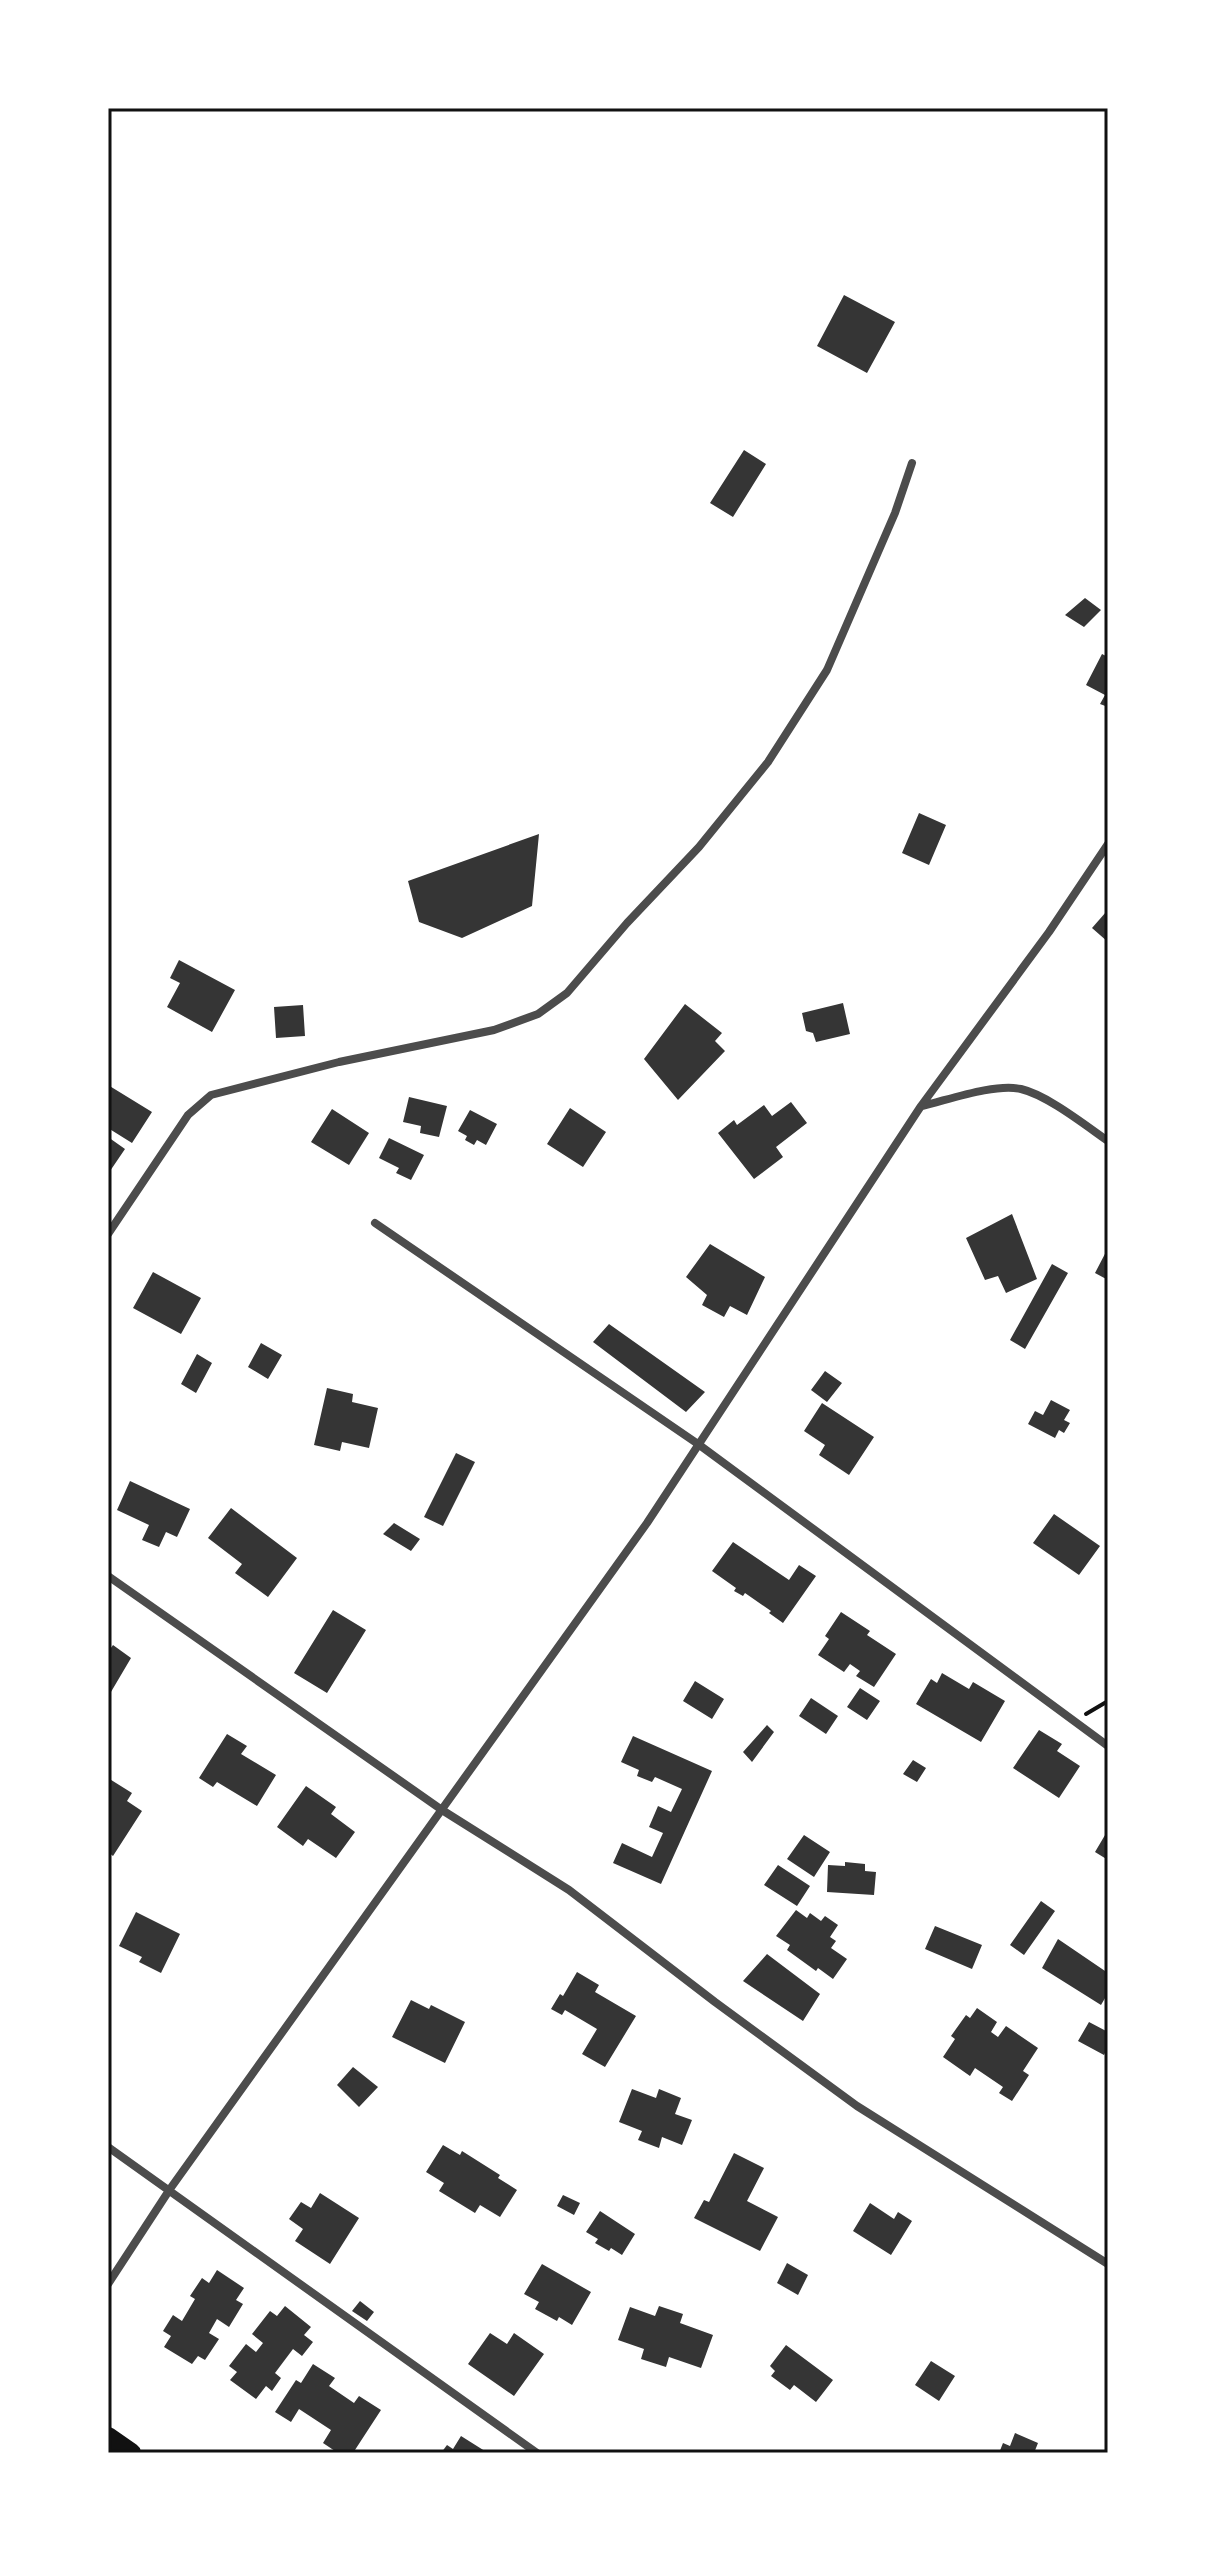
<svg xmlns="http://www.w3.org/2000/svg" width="1216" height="2561" viewBox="0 0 1216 2561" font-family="Overpass,sans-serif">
<rect width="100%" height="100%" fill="#fff"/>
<path fill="#353535" d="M844,295L895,322L867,373L817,346Z
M744,450L766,464L733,517L710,503Z
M1085,598L1101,610L1084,627L1065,615Z
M1102,654L1108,657V707L1100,704L1105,695L1086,685Z
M919,813L946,825L929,865L902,853Z
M539,834L532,906L462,938L419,922L408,881Z
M1106,912L1108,913V942L1092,928Z
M179,960L235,990L212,1032L167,1007L180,983L170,978Z
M843,1003L850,1034L816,1042L813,1033L806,1031L802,1013Z
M685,1004L722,1033L715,1041L725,1051L678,1100L644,1059Z
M303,1005L305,1036L276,1038L274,1007Z
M108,1085L152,1112L132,1143L108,1128Z
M409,1097L447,1106L439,1137L420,1133L421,1126L403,1122Z
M791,1102L807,1123L776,1147L783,1157L754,1179L718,1133L734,1120L737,1125L764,1105L772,1116Z
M570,1108L606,1132L583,1167L547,1144Z
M332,1109L369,1133L349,1165L311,1142Z
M470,1110L497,1124L486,1145L477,1140L474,1145L465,1140L467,1136L458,1131Z
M108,1137L125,1149L108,1174Z
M389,1138L424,1155L411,1180L396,1173L399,1168L379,1158Z
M1012,1214L1037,1279L1006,1293L998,1276L985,1280L966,1238Z
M710,1244L765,1277L747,1315L730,1306L724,1317L702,1305L707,1295L686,1277Z
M1108,1248V1280L1095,1273Z
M1052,1264L1068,1273L1025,1349L1010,1340Z
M153,1272L201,1298L181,1334L133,1308Z
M609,1324L705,1392L686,1412L593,1342Z
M261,1343L282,1355L268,1379L248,1367Z
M197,1354L212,1363L196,1393L181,1384Z
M825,1371L842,1383L827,1402L811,1390Z
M327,1388L353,1394L352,1402L378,1408L369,1448L342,1442L340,1451L314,1445Z
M1051,1400L1070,1410L1064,1420L1070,1423L1064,1433L1059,1430L1055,1438L1028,1424L1035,1411L1043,1415Z
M822,1403L874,1437L849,1475L819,1455L825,1445L804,1431Z
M456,1453L475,1462L443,1526L424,1517Z
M130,1481L190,1509L177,1537L166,1532L159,1547L142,1540L149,1525L117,1510Z
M231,1508L297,1558L268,1597L235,1573L242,1564L208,1538Z
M1054,1514L1100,1546L1079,1575L1033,1543Z
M394,1523L420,1539L411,1551L383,1534Z
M733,1542L789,1580L799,1565L816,1576L783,1623L769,1613L771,1611L745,1593L743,1596L734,1591L736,1588L712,1571Z
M333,1610L366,1630L327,1693L294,1673Z
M841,1612L870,1631L867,1635L896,1654L874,1687L856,1676L860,1671L850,1664L844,1672L818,1655L829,1639L825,1636Z
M113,1645L131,1658L108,1697V1652Z
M942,1673L969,1689L973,1682L1005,1701L981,1742L916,1704L931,1679L937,1683Z
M695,1681L724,1699L712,1719L683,1701Z
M860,1688L880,1701L867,1720L847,1707Z
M811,1698L838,1716L826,1734L799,1716Z
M767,1725L774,1732L752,1762L743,1752Z
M1039,1730L1062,1744L1057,1751L1080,1766L1059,1798L1013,1768Z
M227,1734L247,1746L241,1754L276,1775L257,1806L217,1782L213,1787L199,1778Z
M633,1736L712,1771L661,1884L613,1863L622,1843L652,1857L663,1833L649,1827L658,1806L671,1812L682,1789L655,1777L652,1782L637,1776L639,1770L621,1762Z
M913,1760L926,1768L917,1782L903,1774Z
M108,1778L132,1793L127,1801L142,1811L113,1856L108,1852Z
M306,1786L336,1807L331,1814L355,1832L336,1858L308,1839L303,1846L277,1827Z
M1108,1830V1860L1095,1852Z
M804,1835L830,1852L814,1877L787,1859Z
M845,1862L865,1864V1871L876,1872L874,1895L827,1892L828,1865L845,1866Z
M778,1865L810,1886L797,1906L764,1885Z
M1041,1901L1055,1911L1024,1955L1010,1945Z
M796,1910L807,1918L810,1913L821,1921L825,1916L838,1925L830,1937L836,1941L831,1948L847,1959L833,1979L818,1968L816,1971L787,1950L790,1945L776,1936Z
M136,1912L180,1934L161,1973L139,1962L142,1957L119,1946Z
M935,1926L982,1945L972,1969L925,1949Z
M1058,1939L1108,1973V1993L1101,2005L1042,1968Z
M767,1954L820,1994L803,2021L743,1981Z
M577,1972L599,1985L595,1992L636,2016L605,2067L582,2054L597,2029L565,2010L562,2015L551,2009L560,1994L563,1996Z
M411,2000L429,2009L431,2005L465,2022L445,2063L392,2037Z
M977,2008L997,2022L991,2032L998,2037L1006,2026L1038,2048L1023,2071L1029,2075L1012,2101L999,2093L1003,2087L975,2068L970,2076L943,2057L955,2039L951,2036L966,2015L970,2018Z
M1089,2022L1108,2032V2047L1104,2055L1078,2041Z
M353,2067L378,2087L359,2107L337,2085Z
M632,2089L656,2098L659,2089L681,2098L675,2114L692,2120L682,2145L662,2137L659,2148L638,2140L642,2131L619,2122Z
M443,2145L460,2155L462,2151L500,2175L498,2178L517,2190L500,2217L480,2205L475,2213L439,2191L444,2183L426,2172Z
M734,2153L764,2168L747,2201L778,2217L760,2251L694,2218L704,2200L709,2202Z
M320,2193L359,2218L330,2264L295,2241L303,2229L289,2219L301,2202L311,2208Z
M563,2195L580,2203L574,2215L557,2206Z
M870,2203L894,2219L898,2212L912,2221L891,2255L853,2231Z
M600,2211L635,2234L622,2255L611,2248L609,2251L595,2243L598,2239L586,2232Z
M787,2263L808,2275L798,2295L777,2283Z
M542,2264L591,2292L572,2325L559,2317L557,2321L535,2309L539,2302L524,2294Z
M217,2270L244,2288L236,2300L243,2304L229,2327L217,2319L209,2333L219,2339L205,2360L198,2356L192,2364L164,2347L171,2336L163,2331L173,2315L182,2321L195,2299L190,2296L202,2278L209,2283Z
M360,2301L374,2312L367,2321L352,2311Z
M285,2306L311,2327L304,2335L313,2342L302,2356L293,2349L275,2373L281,2378L272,2391L266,2386L256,2399L230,2380L237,2372L229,2366L246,2344L256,2352L263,2343L252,2334L270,2311L277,2316Z
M659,2306L683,2314L680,2323L713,2335L701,2368L669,2357L666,2367L641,2359L644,2349L618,2340L630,2307L655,2316Z
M490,2333L507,2344L514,2333L544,2354L514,2396L468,2364Z
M786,2345L833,2380L816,2402L794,2385L790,2390L771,2376L775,2371L770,2366Z
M931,2361L955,2376L939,2401L915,2385Z
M313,2364L335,2378L329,2386L354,2403L359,2396L381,2410L353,2453H338L323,2443L331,2430L299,2409L291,2422L275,2412L296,2380L301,2383Z
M1015,2433L1038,2443L1034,2453H999L1003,2443L1010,2446Z
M461,2436L488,2453H441L447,2445L453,2449Z"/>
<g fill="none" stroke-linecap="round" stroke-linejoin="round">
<path stroke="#111" stroke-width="4" d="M1086,1714L1108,1701"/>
<path stroke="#4c4c4c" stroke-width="8" d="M922,1106C948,1100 995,1083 1021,1089C1047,1095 1085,1125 1108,1141
M375,1223L698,1444L1108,1746
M108,1234L188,1115L211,1095L339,1062L494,1030L538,1014L567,993L627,923L699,847L768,762L827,670L895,513L912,463
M108,1576L442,1810L569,1890L715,2002L857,2106L1108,2264
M108,2147L537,2453
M108,2284L170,2189L647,1523L921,1106L1049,932L1108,844"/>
<path stroke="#111" stroke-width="20" d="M108,2437L131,2453"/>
</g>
<rect width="1216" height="2561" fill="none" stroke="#ffffff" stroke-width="220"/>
<rect x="110" y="110" width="996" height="2341" fill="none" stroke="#111" stroke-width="3"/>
</svg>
